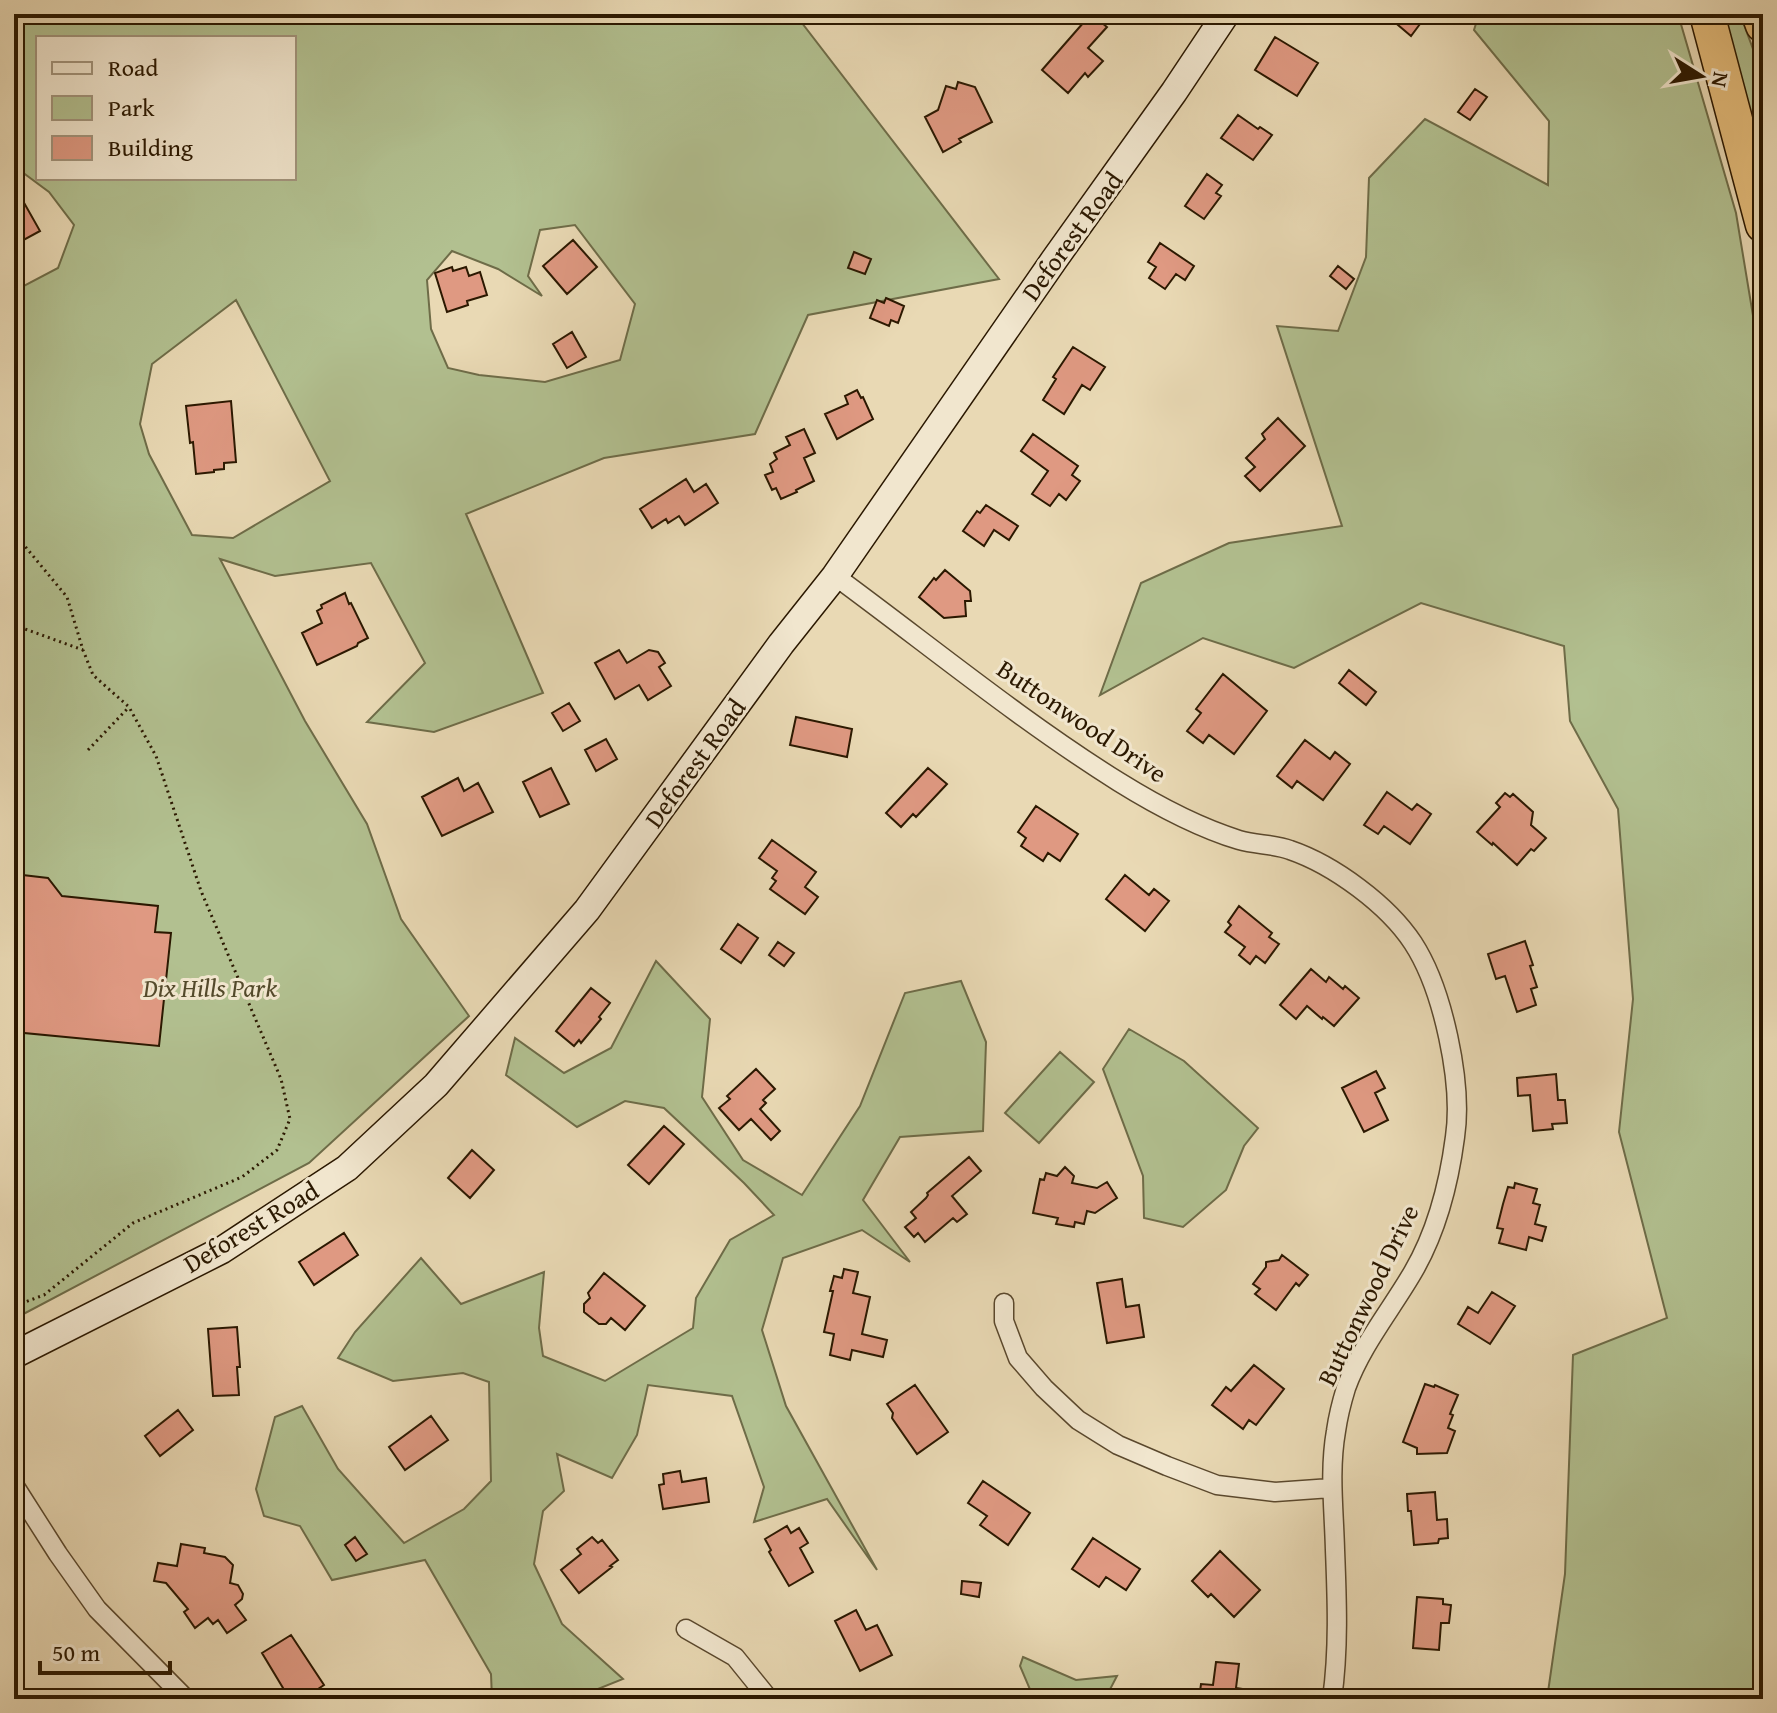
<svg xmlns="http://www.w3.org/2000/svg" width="1777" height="1713" viewBox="0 0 1777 1713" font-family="'Gentium Book Plus',serif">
<rect width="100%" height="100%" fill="#e9d9b4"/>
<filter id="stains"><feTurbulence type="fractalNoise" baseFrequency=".0025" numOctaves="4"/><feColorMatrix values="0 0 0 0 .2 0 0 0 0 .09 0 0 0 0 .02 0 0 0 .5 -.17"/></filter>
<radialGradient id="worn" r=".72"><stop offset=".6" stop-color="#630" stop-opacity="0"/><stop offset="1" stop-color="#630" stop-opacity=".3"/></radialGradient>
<path fill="#b2c090" stroke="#6e6c48" stroke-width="2" fill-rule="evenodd" d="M14,14H795L999,279L808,315L755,434L604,458L466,514L543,693L434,732L367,722L425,663L371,563L275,576L220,559L305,721L367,824L401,919L469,1016L309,1163L14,1319V291L58,268L74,225L49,192L14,166ZM38,38H294V178H38ZM575,225L635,304L620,360L545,382L479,375L448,368L431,329L427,280L452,251L498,269L542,296L528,276L540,230ZM236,300L330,481L233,538L192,535L149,454L140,424L152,364Z
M1479,14H1678L1736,213L1763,376V1699H1547L1565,1574L1573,1355L1667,1318L1619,1132L1633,999L1618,809L1570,721L1564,646L1421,603L1294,668L1203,638L1100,695L1141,583L1229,543L1342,526L1277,326L1338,331L1366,257L1369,178L1425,119L1548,185L1549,121L1474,30Z
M1721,14H1740L1763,76V183Z
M656,961L710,1019L702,1097L743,1160L802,1195L860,1106L905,993L961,981L986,1042L983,1131L900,1137L863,1200L910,1262L862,1230L783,1258L762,1330L786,1406L877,1570L827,1499L754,1522L764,1487L732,1396L648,1385L637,1435L612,1478L557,1454L564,1491L543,1511L534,1564L562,1624L623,1679L573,1699H492L491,1674L425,1560L332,1580L300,1526L264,1516L256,1489L275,1417L302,1406L338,1469L404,1543L464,1509L491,1481L489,1382L463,1373L393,1381L338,1358L355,1332L421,1258L461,1304L544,1272L539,1328L543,1356L605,1381L693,1328L696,1298L730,1240L774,1215L744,1183L664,1108L625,1101L577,1127L506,1075L515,1038L564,1073L611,1048Z
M1129,1029L1184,1061L1258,1128L1244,1146L1226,1190L1183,1227L1144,1218L1143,1176L1103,1069Z
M1060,1052L1094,1082L1039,1143L1005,1113Z
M1023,1657L1076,1680L1117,1676L1105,1699H1031L1032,1694L1020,1666Z"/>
<path fill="#df9982" stroke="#2b1800" stroke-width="2" d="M1091,14L1107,27L1088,48L1103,61L1088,77L1085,73L1068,93L1042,70Z
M1385,14H1408L1420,24L1411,36Z
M1275,37L1318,63L1297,96L1255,70Z
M958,82L975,87L992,122L959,139L961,142L943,152L925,117L938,110L946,86L956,89Z
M1475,89L1487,97L1470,120L1458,112Z
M1238,115L1258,129L1260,127L1272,135L1253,160L1221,138Z
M1207,174L1222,185L1216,193L1221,196L1204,219L1185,206Z
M14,185L40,231L20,242L14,231Z
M573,240L597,267L567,294L543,266Z
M1160,243L1194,266L1185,280L1176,274L1165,289L1149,278L1156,267L1148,262Z
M854,252L871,259L865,274L848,268Z
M1338,266L1354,279L1346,289L1330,276Z
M452,267L453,271L466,267L469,276L480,272L487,295L467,301L468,305L447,312L435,273Z
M886,298L904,306L898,323L891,320L889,326L870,318L877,300L884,303Z
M572,332L586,357L567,368L553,344Z
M1073,347L1105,367L1090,390L1082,385L1064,414L1043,400L1056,379L1053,377Z
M857,390L861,398L863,397L873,419L837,439L825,414L848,404L845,396Z
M231,401L236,462L224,463V469L214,470V472L196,474L193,442L190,443L186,406Z
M1278,418L1305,446L1260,491L1245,476L1255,467L1246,458L1265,439L1262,434Z
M804,429L815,453L804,458L814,481L796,490L797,492L781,499L776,488L772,490L765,475L773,472L770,464L777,459L774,453L790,445L786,437Z
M1033,434L1078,466L1072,475L1080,481L1066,500L1059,494L1050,506L1032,494L1048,471L1021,451Z
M686,479L694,492L706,484L718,503L685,525L679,516L668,523L666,519L652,528L640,509Z
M986,505L1018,526L1009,540L994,530L984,546L963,531L977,511L980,513Z
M945,570L970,591L971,601H965L966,616L944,618L919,597L934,578L936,580Z
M345,593L349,604L351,603L368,638L358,643L357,646L317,665L302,633L322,623L317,611L322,608L321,605Z
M619,650L627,663L649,650L658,652L665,663L659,667L671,686L648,700L639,685L615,699L595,663Z
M1349,670L1376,692L1366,705L1339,683Z
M1223,674L1267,711L1234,754L1209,735L1203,743L1187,731L1201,713L1196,709Z
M569,703L580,721L563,731L552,713Z
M796,717L852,729L847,757L790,745Z
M606,739L617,759L596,771L585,750Z
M1305,740L1330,759L1335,752L1350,764L1323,800L1297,781L1292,788L1277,776Z
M551,768L569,804L540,817L523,782Z
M928,768L947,784L916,817L913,814L901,827L886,813Z
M458,778L464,791L478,783L493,812L442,836L422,797Z
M1387,792L1412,810L1417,804L1431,814L1410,844L1384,826L1378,834L1364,825Z
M1505,793L1510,797L1513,794L1533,812L1531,825L1546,838L1534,851L1531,849L1517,865L1493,843L1492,845L1477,832L1500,807L1496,803Z
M1036,806L1078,834L1060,861L1048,853L1043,861L1021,846L1026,838L1018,832Z
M772,840L816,872L805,887L818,897L805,914L770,889L776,881L772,878L777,871L759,858Z
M14,874L48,878L62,896L158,906L155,932L171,933L159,1046L14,1032Z
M1125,875L1149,895L1154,889L1169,901L1145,931L1106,899Z
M1239,906L1272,933L1269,937L1279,944L1265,963L1256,956L1250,964L1239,955L1245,947L1225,932L1231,925L1228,922Z
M738,924L758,938L741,963L721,949Z
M1525,941L1533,965L1530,966L1537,987L1531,989L1536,1005L1517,1012L1505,976L1496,979L1488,954Z
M778,942L794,953L784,966L769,955Z
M1311,969L1326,982L1329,977L1343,989L1345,986L1359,998L1334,1026L1323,1017L1322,1019L1307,1006L1296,1019L1280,1005Z
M591,988L610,1003L599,1017L601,1019L581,1043L579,1040L574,1046L556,1031Z
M756,1069L775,1089L763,1100L766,1103L760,1109L780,1131L771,1140L751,1119L739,1130L719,1108L730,1099L727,1096Z
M1376,1071L1385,1088L1375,1093L1388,1120L1364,1132L1342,1088Z
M1556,1074L1558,1100H1565L1567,1123L1552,1124L1553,1129L1533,1131L1530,1095L1518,1096L1517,1078Z
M664,1126L684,1144L649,1184L628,1165Z
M472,1150L494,1170L470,1198L448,1178Z
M969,1157L981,1171L952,1196L967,1214L957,1222L953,1218L925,1242L918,1233L914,1237L905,1227L916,1218L911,1212L926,1198L928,1195L927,1193Z
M1065,1167L1074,1176L1072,1183L1097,1188L1107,1182L1117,1198L1095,1213L1087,1211L1084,1224L1075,1222L1074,1227L1056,1224L1058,1218L1033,1213L1040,1179L1044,1180L1046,1173L1057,1176Z
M1515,1183L1537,1189L1533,1203L1540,1205L1535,1224L1546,1227L1542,1241L1529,1237L1526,1250L1499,1243L1503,1229L1497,1228L1503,1204L1508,1187L1514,1188Z
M344,1233L358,1255L314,1285L299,1262Z
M1282,1255L1308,1275L1299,1286L1296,1283L1276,1310L1255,1294L1260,1289L1253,1284L1266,1267V1262L1279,1260Z
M844,1269L858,1272L853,1293L870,1297L862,1334L887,1340L883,1357L852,1350L850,1360L830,1355L834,1334L824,1332L833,1291H830L834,1276L842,1278Z
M604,1273L645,1306L625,1330L611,1318L606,1324H599L584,1312V1304L590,1298L588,1293Z
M1122,1279L1126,1307L1139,1305L1144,1337L1107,1343L1097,1283Z
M1492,1292L1515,1306L1490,1344L1458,1324L1468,1307L1478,1313Z
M237,1327L240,1367H237L239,1395L213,1396L208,1329Z
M1254,1365L1284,1389L1256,1425L1249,1420L1243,1429L1212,1405L1226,1387L1231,1391Z
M1425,1384L1434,1387L1435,1385L1458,1395L1450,1414L1453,1415L1448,1428L1455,1431L1447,1453L1417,1454V1448L1403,1442Z
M915,1385L948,1432L917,1454L892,1418L893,1413L887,1404Z
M178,1410L193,1430L160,1456L145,1436Z
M431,1416L448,1440L405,1470L389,1447Z
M680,1471L682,1482L706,1478L709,1502L663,1509L659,1485L664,1484L663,1474Z
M983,1481L1030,1513L1008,1545L980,1525L987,1516L968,1503Z
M1435,1492L1437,1520L1447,1519L1448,1538L1439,1539L1438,1543L1414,1545L1411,1511H1408L1407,1494Z
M787,1526L791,1533L799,1528L808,1543L800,1548L813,1572L789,1586L769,1552L771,1550L765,1539Z
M355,1537L367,1554L356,1561L345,1545Z
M592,1537L598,1543L602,1540L618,1560L610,1566L612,1567L579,1593L561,1570L581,1554L577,1549Z
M1093,1538L1140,1569L1126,1590L1106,1577L1099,1587L1072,1569Z
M181,1544L205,1548L204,1553L225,1557L233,1565L230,1583L238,1585L243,1594L242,1599L235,1605L246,1620L227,1633L218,1620L213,1624L208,1618L195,1628L184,1612L188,1609L166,1583L154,1581L158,1563L177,1566Z
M1220,1551L1260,1590L1234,1617L1211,1594L1208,1597L1192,1581Z
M962,1581L981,1583L979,1597L961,1594Z
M1417,1597L1443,1599V1604L1451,1605L1449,1623H1441L1439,1650L1413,1648Z
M856,1610L866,1630L877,1625L892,1655L860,1671L835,1621Z
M291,1635L324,1685L303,1699H265L283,1688L262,1653Z
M1216,1662L1239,1664L1236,1688L1250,1690V1699H1199L1201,1684L1213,1685Z"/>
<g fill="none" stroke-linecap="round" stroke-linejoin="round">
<g stroke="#5a482d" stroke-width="21">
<path id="street" d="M835,576C929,645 1020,720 1119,782C1156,805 1197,827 1239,840C1256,845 1274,844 1290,850C1334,865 1388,905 1413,943C1443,989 1463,1083 1455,1137C1449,1183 1437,1231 1413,1272C1391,1310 1361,1346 1346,1388C1342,1401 1338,1417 1336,1431C1329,1471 1334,1510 1335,1550C1337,1599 1339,1650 1332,1699
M1004,1303V1321L1018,1358L1044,1388L1078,1420L1118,1445L1167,1466L1217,1485L1275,1492L1331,1488
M14,1485L58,1554L97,1609L186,1699
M686,1629L735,1657L769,1699"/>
</g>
<g stroke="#2b1800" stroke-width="29">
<path id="secondary" d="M14,1355L222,1250L347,1168L436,1085L587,910L781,644L835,576L1054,260L1174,92L1226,14"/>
</g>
<g stroke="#2b1800" stroke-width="37">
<path id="highway" d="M1707,14L1763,225
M1759,14L1763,25"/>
</g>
<path stroke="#2b1800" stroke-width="3" stroke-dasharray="2 4" stroke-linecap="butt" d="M14,533L67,597L83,650L93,675L129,707L156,756L201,891L281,1079L290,1119L277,1150L242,1177L133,1223L44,1295L14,1306
M14,625L83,650
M88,750L129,707"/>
<use href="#street" stroke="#f1e6ce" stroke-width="18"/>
<use href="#secondary" stroke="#f1e6ce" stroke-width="26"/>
<use href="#highway" stroke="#e4bc7a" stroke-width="34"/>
</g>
<g text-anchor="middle" stroke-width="6" stroke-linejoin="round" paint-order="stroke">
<g font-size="26" fill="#2b1800" stroke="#f1e6ce">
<text transform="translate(1072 236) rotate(-54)" y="9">Deforest Road</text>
<text transform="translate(1082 721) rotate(34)" y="9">Buttonwood Drive</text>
<text transform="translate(695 763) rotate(-54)" y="9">Deforest Road</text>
<text transform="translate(251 1227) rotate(-31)" y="9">Deforest Road</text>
<text transform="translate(1368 1295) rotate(-64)" y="9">Buttonwood Drive</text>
</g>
<g font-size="26" font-style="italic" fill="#544a2b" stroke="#f1e6ce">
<text x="210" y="997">Dix Hills Park</text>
</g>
</g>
<rect width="1777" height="1713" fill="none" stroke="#e9d9b4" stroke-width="48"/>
<rect x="16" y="16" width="1745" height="1681" fill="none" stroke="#2b1800" stroke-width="4"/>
<rect x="24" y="24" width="1729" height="1665" fill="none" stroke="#2b1800" stroke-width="2"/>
<rect x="36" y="36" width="260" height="144" fill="#f1e6ce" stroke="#a2947c" stroke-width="2"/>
<rect x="52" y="62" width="40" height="12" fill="#f1e6ce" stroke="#a2947c" stroke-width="2"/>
<text x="108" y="76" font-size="24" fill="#2b1800">Road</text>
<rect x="52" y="96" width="40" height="24" fill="#b2c090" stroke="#a2947c" stroke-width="2"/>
<text x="108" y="116" font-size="24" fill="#2b1800">Park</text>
<rect x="52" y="136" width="40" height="24" fill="#df9982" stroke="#a2947c" stroke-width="2"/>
<text x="108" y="156" font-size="24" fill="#2b1800">Building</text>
<g transform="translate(1701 76) rotate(101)" stroke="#f1e6ce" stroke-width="6" paint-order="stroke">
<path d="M0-6L14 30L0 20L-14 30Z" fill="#2b1800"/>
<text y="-12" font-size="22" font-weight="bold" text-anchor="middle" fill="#2b1800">N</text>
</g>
<path d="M40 1661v12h130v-12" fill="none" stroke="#2b1800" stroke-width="4"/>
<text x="52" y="1661" font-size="24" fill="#2b1800" stroke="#f1e6ce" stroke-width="6" paint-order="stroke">50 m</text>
<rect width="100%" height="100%" filter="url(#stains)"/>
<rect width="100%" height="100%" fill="url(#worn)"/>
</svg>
